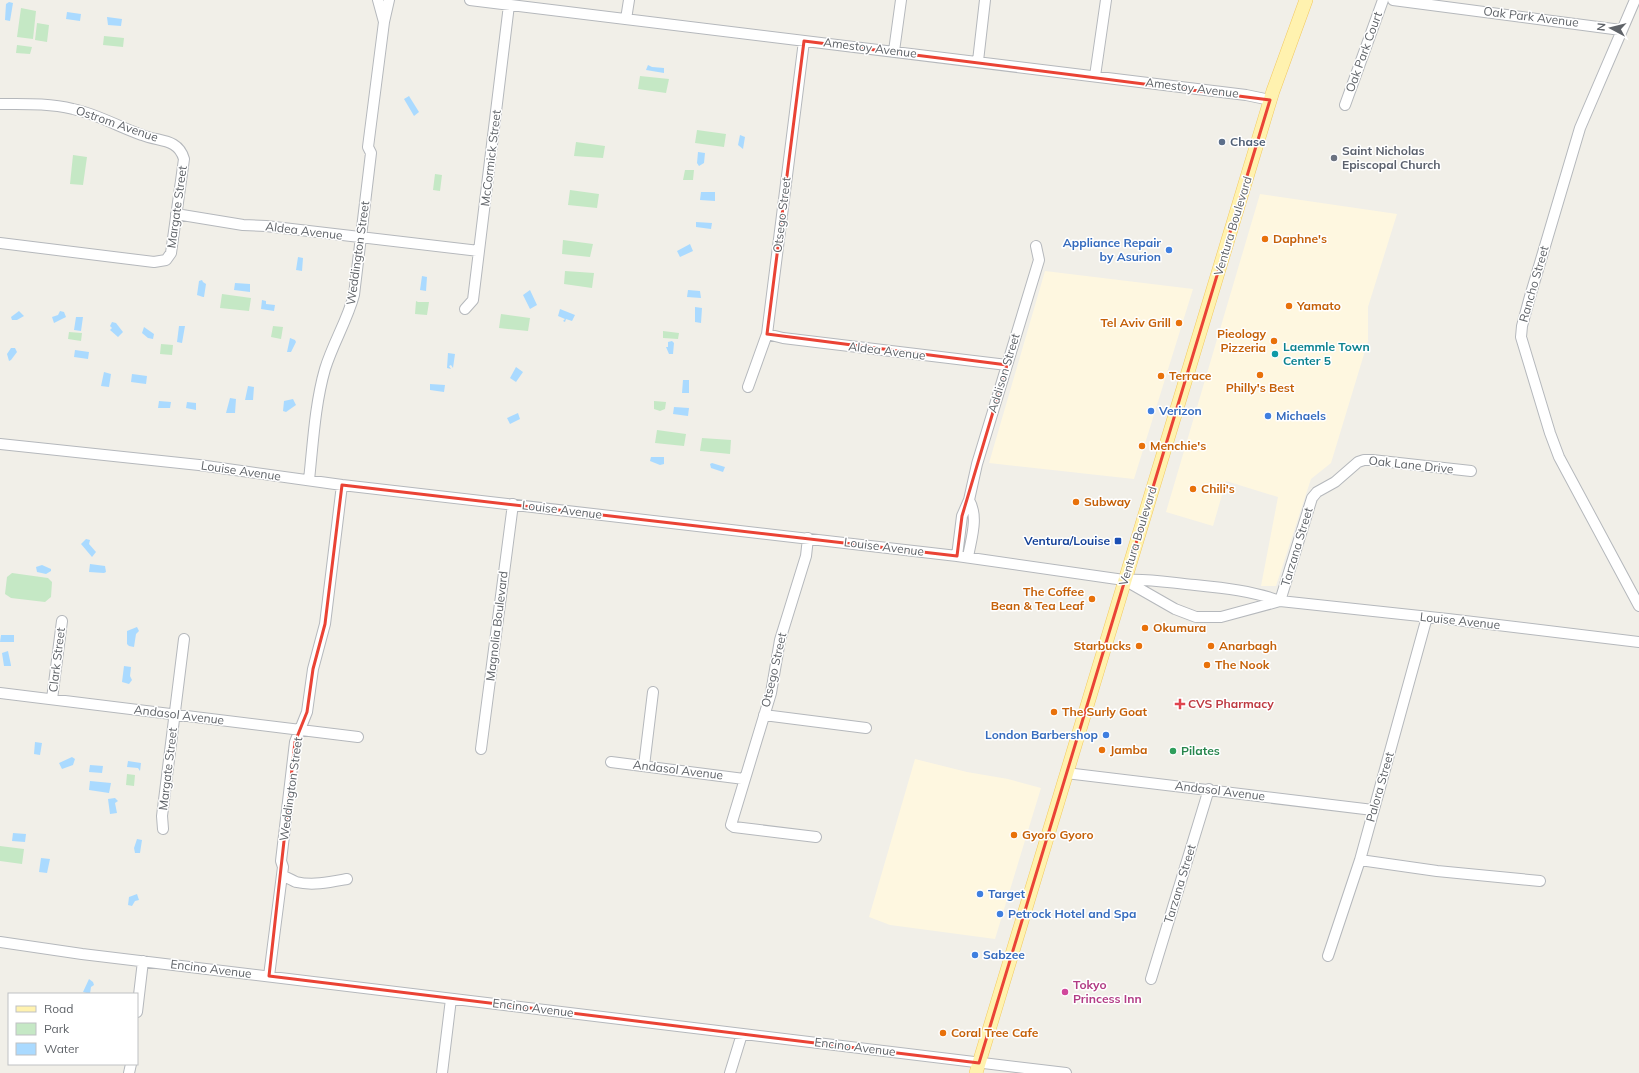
<svg xmlns="http://www.w3.org/2000/svg" width="1639" height="1073" viewBox="0 0 1639 1073" font-family="Mulish,sans-serif">
<rect width="100%" height="100%" fill="#f1efe8"/>
<path fill="#fef7e0" d="M1260,194L1397,214L1368,307V341L1331,463L1311,479L1276,586H1261L1278,497L1226,481L1213,526L1166,512Z
M1045,271L1193,289L1134,479L989,463Z
M915,759L967,772L1008,779L1041,788L995,939L890,925L869,917Z"/>
<path fill="#c5e8c5" d="M21,8L36,11L33,39L17,37Z
M37,23L49,25L47,42L35,40Z
M104,36L124,38L123,47L103,45Z
M17,45L32,47L30,54L16,53Z
M640,76L669,79L666,93L638,89Z
M697,130L726,134L724,147L695,143Z
M576,142L605,146L603,158L574,156Z
M73,155L87,157L83,185L70,184Z
M685,170H694L693,180H683Z
M435,174L442,175L440,191L433,190Z
M570,190L599,194L597,208L568,205Z
M563,240L593,244L590,257L562,254Z
M565,271L594,273L592,288L564,284Z
M222,294L251,298L249,311L220,308Z
M416,301L418,302H429L427,315L415,314Z
M501,314L530,318L528,331L499,328Z
M273,326L283,327L281,339L271,337Z
M663,331L679,333L678,339L663,338Z
M69,332L82,333L81,341L68,339Z
M161,344L173,345L172,355L160,354Z
M654,401L666,402L665,409L660,411L654,409Z
M657,430L686,434L684,446L655,443Z
M702,438L731,440L730,454L700,451Z
M12,573L48,578L52,582L51,597L45,602L11,598L5,594L7,577Z
M127,774L135,775L134,786L126,785Z
M0,846L24,849L22,864L0,861Z"/>
<path fill="#aadaff" d="M9,2L13,3L10,21L5,20L6,4Z
M67,12L81,14L80,21L66,19Z
M107,17L122,19L121,26L108,25Z
M648,65L652,67L664,68V73L646,70Z
M409,96L419,112L414,116L404,99Z
M740,135L745,137L743,149L738,145Z
M698,152L705,153L704,163L699,166L697,163Z
M701,192H715V201L700,200Z
M696,222L712,223L711,229L696,227Z
M690,244L693,251L680,257L677,251Z
M298,257L303,258L302,271L296,270Z
M422,276L427,277L426,291L420,290Z
M202,280L203,282L206,284L204,297H203L197,295L199,281Z
M235,283L250,284V292L234,290Z
M530,290L537,305L530,309L523,295Z
M688,290L700,291L701,298L687,297Z
M262,300L266,301V304L275,305L274,311L261,309Z
M695,307L702,308L701,323L695,322Z
M560,309L575,315L572,321L566,319L565,322L563,321L565,319L558,316Z
M19,311L24,316L17,320H12L11,317Z
M60,311L64,312L66,317L54,323L52,317L58,315Z
M76,317H83L81,331L74,330Z
M112,322L116,323L123,332L118,337L110,330L112,328L110,326Z
M179,326H185L182,343L177,342Z
M144,327L154,334L153,339L148,338L142,333Z
M290,338L295,340L296,342L291,352H287Z
M672,341L674,343L673,354H669L666,347H668V342Z
M11,348H15L17,352L11,360L9,361L7,354Z
M75,350L89,352L88,359L74,357Z
M448,353L455,354L453,368L451,365L449,366L451,369L447,368Z
M516,367L523,372L516,382L510,378Z
M104,372L111,374L109,387L101,386Z
M132,374L147,376L146,384L131,382Z
M683,380H689V393H682Z
M430,384L445,385L444,392L430,390Z
M248,386L254,387L253,400H245Z
M230,398L236,399L235,413H226Z
M293,399L296,405L286,412L283,411L284,401Z
M159,401L171,402L170,408H158Z
M187,402L196,403V410L186,408Z
M674,407L689,408L688,416L673,414Z
M518,413L520,419L510,424L507,418Z
M651,457H664V464L660,465L650,461Z
M712,463L725,467L723,472L711,468L710,464Z
M86,539L90,540L89,544L96,552L92,557L81,544Z
M90,564L105,566L106,572L104,573L89,572Z
M42,565L51,569V571L46,574L37,572L36,567Z
M137,627L139,631L136,634L134,647L129,646L127,644V631Z
M1,635H14V642H0Z
M8,651L11,665V666H4L2,653Z
M124,666L131,667L130,676L132,680L129,684L122,682Z
M35,742L42,743L40,755L34,754Z
M72,757L75,759L73,765L62,769L59,763Z
M128,761L141,763L140,771L138,768L127,767Z
M90,765L103,766L102,773L89,772Z
M90,781L111,783L109,793L89,790Z
M115,798L118,801L115,803L117,813L110,814L108,799Z
M13,833L26,834L25,842L12,841Z
M137,839L142,840L140,853H135L134,848Z
M41,858L50,859L47,873L39,872Z
M137,894L139,900L135,901L132,906L128,905L129,897Z
M89,979L93,982L94,985L91,987L90,994L83,992Z"/>
<g fill="none" stroke-linecap="round" stroke-linejoin="round">
<g stroke="#b5b8bc" stroke-width="12">
<path id="minor" d="M378,0L384,22
M470,0L1246,95L1270,100
M1393,0L1621,30
M1635,0L1580,128L1529,300L1522,326L1521,337L1550,433L1559,457L1639,606
M626,19L629,0
M894,51L901,0
M978,61L985,0
M1095,76L1106,0
M0,104C25,104 49,103 73,109C97,114 119,127 142,135C159,142 178,138 184,159L171,253L166,260L154,262L0,243
M1345,105L1383,0
M176,214L243,225L266,226L479,251
M465,309L473,300L509,5
M767,334L783,338L1007,365
M748,387L767,334L804,41
M0,444L199,465L342,485L957,556L1124,580C1149,578 1171,583 1195,585C1224,588 1253,591 1280,601L1448,619L1639,642
M309,480C313,443 315,404 325,369C333,343 347,321 354,295L371,153L368,147L384,22L389,0
M808,538L806,556L780,640L771,693L731,825L734,827L816,837
M957,556L962,516L969,500L977,464L1039,260L1036,246
M968,557C971,539 979,517 969,500
M1126,581L1175,609L1196,617H1221L1280,601
M1280,601L1312,498L1317,492L1335,482L1358,462L1364,460H1372L1471,471
M0,693L358,737
M52,699L62,621
M764,715L866,728
M481,749L513,504
M611,762L744,779
M644,766L653,692
M1066,773L1373,810
M163,829L162,816L184,639
M1360,860L1437,871L1540,881
M282,876C288,877 291,880 296,882C313,886 331,882 347,879
M0,942L82,954L1066,1073
M1328,956L1360,860L1427,617
M269,976L283,867L281,861L295,742L307,712L313,669L325,624L342,485
M1151,979L1209,789
M137,1012L143,961
M129,1073L131,1064
M442,1073L451,999
M730,1073L742,1034"/>
</g>
<g stroke="#f2c960" stroke-width="14">
<path id="major" d="M976,1073L1273,91L1306,0"/>
</g>
<use href="#minor" stroke="#fff" stroke-width="10"/>
<use href="#major" stroke="#fff2af" stroke-width="13"/>
</g>
<path fill="none" stroke="#ea4335" stroke-width="3" stroke-linejoin="round" d="M804,41L1270,100L979,1063L269,976L295,742L307,712L313,669L325,624L342,485L957,556L962,516L1007,365L767,334Z"/>
<circle fill="#5c6f8a" stroke="#fff" stroke-width="1.5" cx="1222" cy="142" r="4"/>
<circle fill="#6b7280" stroke="#fff" stroke-width="1.5" cx="1334" cy="158" r="4"/>
<g fill="#e8710a" stroke="#fff" stroke-width="1.5">
<circle cx="1265" cy="239" r="4"/>
<circle cx="1289" cy="306" r="4"/>
<circle cx="1179" cy="323" r="4"/>
<circle cx="1274" cy="341" r="4"/>
<circle cx="1260" cy="375" r="4"/>
<circle cx="1161" cy="376" r="4"/>
<circle cx="1142" cy="446" r="4"/>
<circle cx="1193" cy="489" r="4"/>
<circle cx="1076" cy="502" r="4"/>
<circle cx="1092" cy="599" r="4"/>
<circle cx="1145" cy="628" r="4"/>
<circle cx="1139" cy="646" r="4"/>
<circle cx="1211" cy="646" r="4"/>
<circle cx="1207" cy="665" r="4"/>
<circle cx="1054" cy="712" r="4"/>
<circle cx="1102" cy="750" r="4"/>
<circle cx="1014" cy="835" r="4"/>
<circle cx="943" cy="1033" r="4"/>
</g>
<g fill="#3f7fe0" stroke="#fff" stroke-width="1.5">
<circle cx="1169" cy="250" r="4"/>
<circle cx="1151" cy="411" r="4"/>
<circle cx="1268" cy="416" r="4"/>
<circle cx="1106" cy="735" r="4"/>
<circle cx="980" cy="894" r="4"/>
<circle cx="1000" cy="914" r="4"/>
<circle cx="975" cy="955" r="4"/>
</g>
<circle fill="#0f9aa8" stroke="#fff" stroke-width="1.5" cx="1275" cy="354" r="4"/>
<rect fill="#1a4fb4" stroke="#fff" stroke-width="1.5" x="1114" y="537" width="8" height="8" rx="2"/>
<path fill="#e0444e" stroke="#fff" stroke-width="1.5" d="M1178 698h4v4h4v4h-4v4h-4v-4h-4v-4h4z"/>
<circle fill="#2e9e5b" stroke="#fff" stroke-width="1.5" cx="1173" cy="751" r="4"/>
<circle fill="#d1479c" stroke="#fff" stroke-width="1.5" cx="1065" cy="992" r="4"/>
<g text-anchor="middle" stroke-width="3" stroke-linejoin="round" paint-order="stroke">
<g font-size="12" fill="#5f6368" stroke="#fff">
<text transform="translate(1531 17) rotate(7)" y="4">Oak Park Avenue</text>
<text transform="translate(870 48) rotate(7)" y="4">Amestoy Avenue</text>
<text transform="translate(1364 52) rotate(-70)" y="4">Oak Park Court</text>
<text transform="translate(1192 88) rotate(7)" y="4">Amestoy Avenue</text>
<text transform="translate(117 124) rotate(19)" y="4">Ostrom Avenue</text>
<text transform="translate(491 158) rotate(-83)" y="4">McCormick Street</text>
<text transform="translate(177 207) rotate(-82)" y="4">Margate Street</text>
<text transform="translate(782 215) rotate(-83)" y="4">Otsego Street</text>
<text transform="translate(1233 226) rotate(-73)" y="4">Ventura Boulevard</text>
<text transform="translate(304 231) rotate(7)" y="4">Aldea Avenue</text>
<text transform="translate(358 253) rotate(-82)" y="4">Weddington Street</text>
<text transform="translate(1534 284) rotate(-74)" y="4">Rancho Street</text>
<text transform="translate(887 351) rotate(7)" y="4">Aldea Avenue</text>
<text transform="translate(1004 373) rotate(-73)" y="4">Addison Street</text>
<text transform="translate(1411 465) rotate(6)" y="4">Oak Lane Drive</text>
<text transform="translate(241 471) rotate(8)" y="4">Louise Avenue</text>
<text transform="translate(562 510) rotate(7)" y="4">Louise Avenue</text>
<text transform="translate(1138 536) rotate(-73)" y="4">Ventura Boulevard</text>
<text transform="translate(884 547) rotate(7)" y="4">Louise Avenue</text>
<text transform="translate(1297 547) rotate(-73)" y="4">Tarzana Street</text>
<text transform="translate(1460 621) rotate(6)" y="4">Louise Avenue</text>
<text transform="translate(497 626) rotate(-83)" y="4">Magnolia Boulevard</text>
<text transform="translate(57 660) rotate(-83)" y="4">Clark Street</text>
<text transform="translate(774 670) rotate(-77)" y="4">Otsego Street</text>
<text transform="translate(179 715) rotate(7)" y="4">Andasol Avenue</text>
<text transform="translate(168 769) rotate(-83)" y="4">Margate Street</text>
<text transform="translate(678 770) rotate(7)" y="4">Andasol Avenue</text>
<text transform="translate(1380 787) rotate(-74)" y="4">Palora Street</text>
<text transform="translate(291 789) rotate(-82)" y="4">Weddington Street</text>
<text transform="translate(1220 791) rotate(7)" y="4">Andasol Avenue</text>
<text transform="translate(1180 884) rotate(-73)" y="4">Tarzana Street</text>
<text transform="translate(211 969) rotate(7)" y="4">Encino Avenue</text>
<text transform="translate(533 1008) rotate(7)" y="4">Encino Avenue</text>
<text transform="translate(855 1047) rotate(7)" y="4">Encino Avenue</text>
</g>
<g font-size="12" font-weight="bold" fill="#4e5e75" stroke="#fff" text-anchor="start">
<text x="1230" y="146">Chase</text>
</g>
<g font-size="12" font-weight="bold" fill="#5b616d" stroke="#fff" text-anchor="start">
<text x="1342" y="155">Saint Nicholas<tspan x="1342" dy="14">Episcopal Church</tspan></text>
</g>
<g font-size="12" font-weight="bold" fill="#c56008" stroke="#fff" text-anchor="start">
<text x="1273" y="243">Daphne's</text>
<text x="1297" y="310">Yamato</text>
<text x="1171" y="327" text-anchor="end">Tel Aviv Grill</text>
<text x="1266" y="338" text-anchor="end">Pieology<tspan x="1266" dy="14">Pizzeria</tspan></text>
<text x="1169" y="380">Terrace</text>
<text x="1260" y="392" text-anchor="middle">Philly's Best</text>
<text x="1150" y="450">Menchie's</text>
<text x="1201" y="493">Chili's</text>
<text x="1084" y="506">Subway</text>
<text x="1084" y="596" text-anchor="end">The Coffee<tspan x="1084" dy="14">Bean &amp; Tea Leaf</tspan></text>
<text x="1153" y="632">Okumura</text>
<text x="1131" y="650" text-anchor="end">Starbucks</text>
<text x="1219" y="650">Anarbagh</text>
<text x="1215" y="669">The Nook</text>
<text x="1062" y="716">The Surly Goat</text>
<text x="1110" y="754">Jamba</text>
<text x="1022" y="839">Gyoro Gyoro</text>
<text x="951" y="1037">Coral Tree Cafe</text>
</g>
<g font-size="12" font-weight="bold" fill="#366cbe" stroke="#fff" text-anchor="start">
<text x="1161" y="247" text-anchor="end">Appliance Repair<tspan x="1161" dy="14">by Asurion</tspan></text>
<text x="1159" y="415">Verizon</text>
<text x="1276" y="420">Michaels</text>
<text x="1098" y="739" text-anchor="end">London Barbershop</text>
<text x="988" y="898">Target</text>
<text x="1008" y="918">Petrock Hotel and Spa</text>
<text x="983" y="959">Sabzee</text>
</g>
<g font-size="12" font-weight="bold" fill="#0d838f" stroke="#fff" text-anchor="start">
<text x="1283" y="351">Laemmle Town<tspan x="1283" dy="14">Center 5</tspan></text>
</g>
<g font-size="12" font-weight="bold" fill="#164399" stroke="#fff" text-anchor="end">
<text x="1110" y="545">Ventura/Louise</text>
</g>
<g font-size="12" font-weight="bold" fill="#be3a42" stroke="#fff" text-anchor="start">
<text x="1188" y="708">CVS Pharmacy</text>
</g>
<g font-size="12" font-weight="bold" fill="#27864d" stroke="#fff" text-anchor="start">
<text x="1181" y="755">Pilates</text>
</g>
<g font-size="12" font-weight="bold" fill="#b23c85" stroke="#fff" text-anchor="start">
<text x="1073" y="989">Tokyo<tspan x="1073" dy="14">Princess Inn</tspan></text>
</g>
</g>
<rect x="8" y="993" width="130" height="72" fill="#ffffff" stroke="#bfc1c3"/>
<rect x="16" y="1006" width="20" height="6" fill="#fff2af" stroke="#bfc1c3"/>
<text x="44" y="1013" font-size="12" fill="#5f6368">Road</text>
<rect x="16" y="1023" width="20" height="12" fill="#c5e8c5" stroke="#bfc1c3"/>
<text x="44" y="1033" font-size="12" fill="#5f6368">Park</text>
<rect x="16" y="1043" width="20" height="12" fill="#aadaff" stroke="#bfc1c3"/>
<text x="44" y="1053" font-size="12" fill="#5f6368">Water</text>
<g transform="translate(1611 28) rotate(277)" stroke="#ffffff" stroke-width="3" paint-order="stroke">
<path d="M0-3L7 15L0 10L-7 15Z" fill="#5f6368"/>
<text y="-6" font-size="11" font-weight="bold" text-anchor="middle" fill="#5f6368">N</text>
</g>
</svg>
